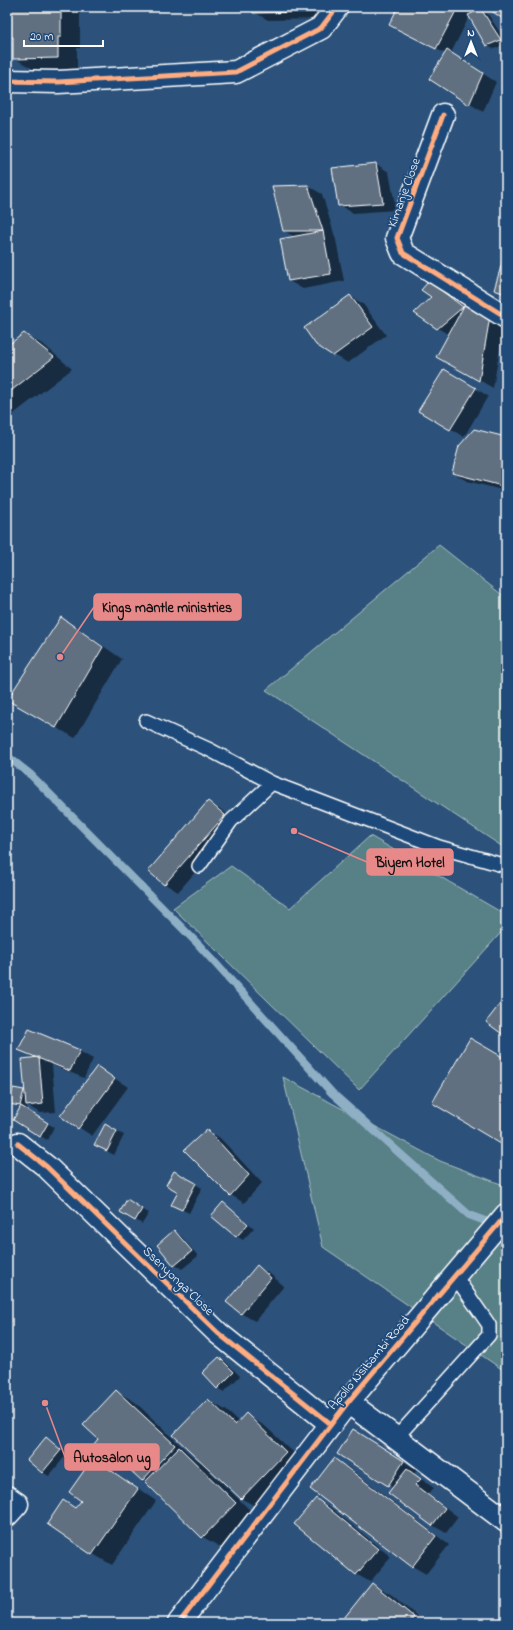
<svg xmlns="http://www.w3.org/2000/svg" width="513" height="1630" viewBox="0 0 513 1630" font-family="'Indie Flower',sans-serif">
<rect width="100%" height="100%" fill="#2c527b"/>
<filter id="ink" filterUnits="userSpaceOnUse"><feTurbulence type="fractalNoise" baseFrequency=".025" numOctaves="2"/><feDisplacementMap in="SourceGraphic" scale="8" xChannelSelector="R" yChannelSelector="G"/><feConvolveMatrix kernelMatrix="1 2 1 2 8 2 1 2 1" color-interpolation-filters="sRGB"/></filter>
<g filter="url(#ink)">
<path fill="#588087" stroke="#acc0c3" d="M439,545L506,598V849L266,690Z
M370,836L506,915V927L359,1090L173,908L231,866L290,908Z
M283,1077L440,1161L506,1186V1372L323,1247Z"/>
<path fill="#0007" d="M7,7H76L80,10V48H77V69H33L14,58V42L7,37Z
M254,7H326V19L268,20L254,12Z
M399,7H474L451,53L496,82L483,112L430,79L446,54L404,32Z
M481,10L488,14L506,42V44L494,49L487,45Z
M376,164L389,172L396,210L353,213L339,205Z
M308,186L322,194L336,240L344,281L303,289L289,281L295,237L284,231Z
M430,282L443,290L465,307L504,325L493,388L451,364L449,335L438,328Z
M350,296L363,304L386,335L348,363L334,355Z
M24,334L44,345L72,369L7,419V347Z
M444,370L488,396L464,437L420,411Z
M506,438V491L467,481L453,473Z
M62,619L80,630L122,659L75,738L8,700Z
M208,802L222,810L238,823L178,892L165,884Z
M506,1003V1035L502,1033Z
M20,1050L79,1051L93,1059L84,1078L52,1065L56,1112L40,1113L28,1106L26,1111L54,1127L47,1140L14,1120L21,1108L10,1103L23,1091L26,1092L35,1059Z
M506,1060V1145L433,1103Z
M97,1067L128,1087L92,1136L62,1116Z
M105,1126L124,1135L114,1155L96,1145Z
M207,1130L220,1138L262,1183L244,1203L231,1195L186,1150Z
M174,1172L202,1188L189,1213L179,1208L180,1191Z
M127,1201L149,1213L142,1224L121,1211Z
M223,1204L230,1208L254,1228L243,1240L236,1236Z
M175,1232L181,1236L198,1256L182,1269L175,1265Z
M257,1267L270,1274L284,1286L255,1321L242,1314L227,1302Z
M7,1319L13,1324L7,1331Z
M219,1358L226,1362L240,1376L224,1392L217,1388Z
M116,1391L135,1402L193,1457L201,1462L208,1400L227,1411L239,1422L246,1415L265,1426L305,1463L261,1509L242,1499L209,1468L208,1469L255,1515L222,1548L203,1537L147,1482L134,1472L115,1461L96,1443L100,1439Z
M367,1438L417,1470L414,1474L434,1488L428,1494L458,1517L446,1533L432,1525L393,1488L388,1485Z
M46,1439L67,1454L49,1476L42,1472Z
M93,1459L112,1470L156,1501L112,1565L93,1554L49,1523L76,1509L82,1501Z
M334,1460L348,1467L449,1545L426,1574L412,1566L311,1489Z
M316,1499L330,1507L391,1557L370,1582L356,1574Z
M373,1584L392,1595L425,1623H341Z
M288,1620L293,1623H286Z"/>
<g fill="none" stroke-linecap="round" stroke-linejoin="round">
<path stroke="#8eafc4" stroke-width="8" d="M7,756L31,775L198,944L332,1093L469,1215L496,1225"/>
</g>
<path fill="#607080" stroke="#fff" d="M7,7H61V37H58V58L13,59V37L7,38Z
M253,7H313V12L253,13Z
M398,7H458L436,49L389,25Z
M488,7H506V21L487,8Z
M481,9L501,40L486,46L468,15Z
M447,50L483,73L469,105L429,79Z
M376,163L383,203L338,206L332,168Z
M308,185L323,231H283L272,186Z
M323,231L331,274L288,281L280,239Z
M504,256L506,257V294L494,290Z
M429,281L463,307L437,329L414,313L431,297L421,290Z
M350,295L373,327L333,356L316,345L304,328Z
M465,304L490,316L479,381L436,357Z
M24,333L54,357L7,394V346Z
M444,369L476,388L450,430L418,411Z
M474,429L506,437V487L452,473L459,446Z
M61,617L103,647L56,728L7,700Z
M208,801L225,815L164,885L148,871Z
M503,1000L506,1002V1029L502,1034L486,1022Z
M29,1029L80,1050L70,1071L18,1050Z
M470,1038L506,1059V1136L501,1144L432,1103Z
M39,1057L43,1104L26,1106L22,1059Z
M97,1066L115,1079L78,1129L60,1116Z
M13,1088L24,1090L20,1106L9,1104Z
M21,1106L48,1123L40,1137L13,1120Z
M105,1124L117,1131L107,1151L94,1145Z
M207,1129L249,1175L230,1196L184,1150Z
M174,1171L196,1183L182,1210L171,1205L178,1192L166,1185Z
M127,1199L142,1209L135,1221L120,1212Z
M223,1202L248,1224L236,1237L211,1216Z
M174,1230L192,1251L174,1266L157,1245Z
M257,1265L271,1278L241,1314L226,1302Z
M219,1357L234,1372L217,1389L202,1373Z
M116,1390L175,1445L142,1481L117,1458L114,1461L94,1444L98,1439L83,1425Z
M208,1399L235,1425L246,1413L286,1452L241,1499L173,1435Z
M353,1429L404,1461L388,1486L337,1454Z
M46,1437L61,1450L42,1473L27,1460Z
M179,1447L236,1503L202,1538L145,1482Z
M93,1458L138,1489L92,1555L47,1524L63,1500L75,1508L81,1501L69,1492Z
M334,1458L436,1536L412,1567L310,1489Z
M407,1469L421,1479L415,1485L445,1508L432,1526L388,1493Z
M316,1498L378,1549L356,1575L294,1524Z
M372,1583L414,1617L409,1623H340Z"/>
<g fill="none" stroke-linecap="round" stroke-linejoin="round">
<g stroke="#fff" stroke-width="16">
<path id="service" d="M146,721L210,750L272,783L439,847L506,866
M199,866L231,821L272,783
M396,1438L489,1335V1325L455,1276"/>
</g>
<g stroke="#fff" stroke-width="25">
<path id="minor" d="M7,81L58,82L236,72L321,28L337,7
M443,115L397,238L403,253L506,317
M18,1144L47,1167L218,1333L331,1424
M348,1402L506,1521
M7,1497L17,1504L7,1515"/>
</g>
<g stroke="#fff" stroke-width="25">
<path id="tertiary" d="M179,1623L348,1402L506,1215"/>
</g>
<use href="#service" stroke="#1f4a7a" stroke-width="13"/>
<use href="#minor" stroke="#1f4a7a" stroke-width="22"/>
<use href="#tertiary" stroke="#1f4a7a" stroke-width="22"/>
<g stroke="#1f4a7a" stroke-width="8">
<path id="cycleway" d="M7,81L58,82L236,72L321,28L337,7
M443,115L397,238L403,253L506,317
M18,1144L47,1167L218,1333L331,1424
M179,1623L348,1402L506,1215"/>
</g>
<use href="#cycleway" stroke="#ffac80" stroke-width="5"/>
</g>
</g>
<g text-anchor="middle" stroke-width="4" stroke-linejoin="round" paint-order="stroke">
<g font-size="13" fill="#fff" stroke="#1f4a7a">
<text transform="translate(403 192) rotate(-70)" y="5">Kimanje Close</text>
<text transform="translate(179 1280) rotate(44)" y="5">Ssenyonga Close</text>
<text transform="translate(368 1362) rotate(-50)" y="5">Apollo Nsibambi Road</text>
</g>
</g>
<path fill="none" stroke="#e88989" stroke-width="1.5" d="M60 657L94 607M294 831L367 862M45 1403L65 1457"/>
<g fill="#e88989" stroke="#1f4a7a" stroke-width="1.5">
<circle cx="60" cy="657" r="4"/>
<circle cx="294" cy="831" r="4"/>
<circle cx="45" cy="1403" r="4"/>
</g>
<g fill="#e88989" stroke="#e88989" stroke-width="1.5">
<rect x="94" y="594" width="147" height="26" rx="4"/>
<rect x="367" y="849" width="86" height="26" rx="4"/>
<rect x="65" y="1444" width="94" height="26" rx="4"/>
</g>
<g font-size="14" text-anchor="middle" font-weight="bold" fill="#111">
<text x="167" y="612">Kings mantle ministries</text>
<text x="410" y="867">Biyem Hotel</text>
<text x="112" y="1462">Autosalon ug</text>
</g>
<rect width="513" height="1630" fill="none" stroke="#1f4a7a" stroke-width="24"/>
<rect x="12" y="12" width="489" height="1606" fill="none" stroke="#fff" stroke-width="1.5" filter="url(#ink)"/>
<g transform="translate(471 42)" stroke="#1f4a7a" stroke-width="3" paint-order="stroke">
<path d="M0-3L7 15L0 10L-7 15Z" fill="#ffffff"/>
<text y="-6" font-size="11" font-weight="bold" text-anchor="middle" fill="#ffffff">N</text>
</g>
<path d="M24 40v6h79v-6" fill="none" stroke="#ffffff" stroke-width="2"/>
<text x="30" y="40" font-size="12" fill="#ffffff" stroke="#1f4a7a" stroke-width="3" paint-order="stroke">20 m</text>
</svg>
